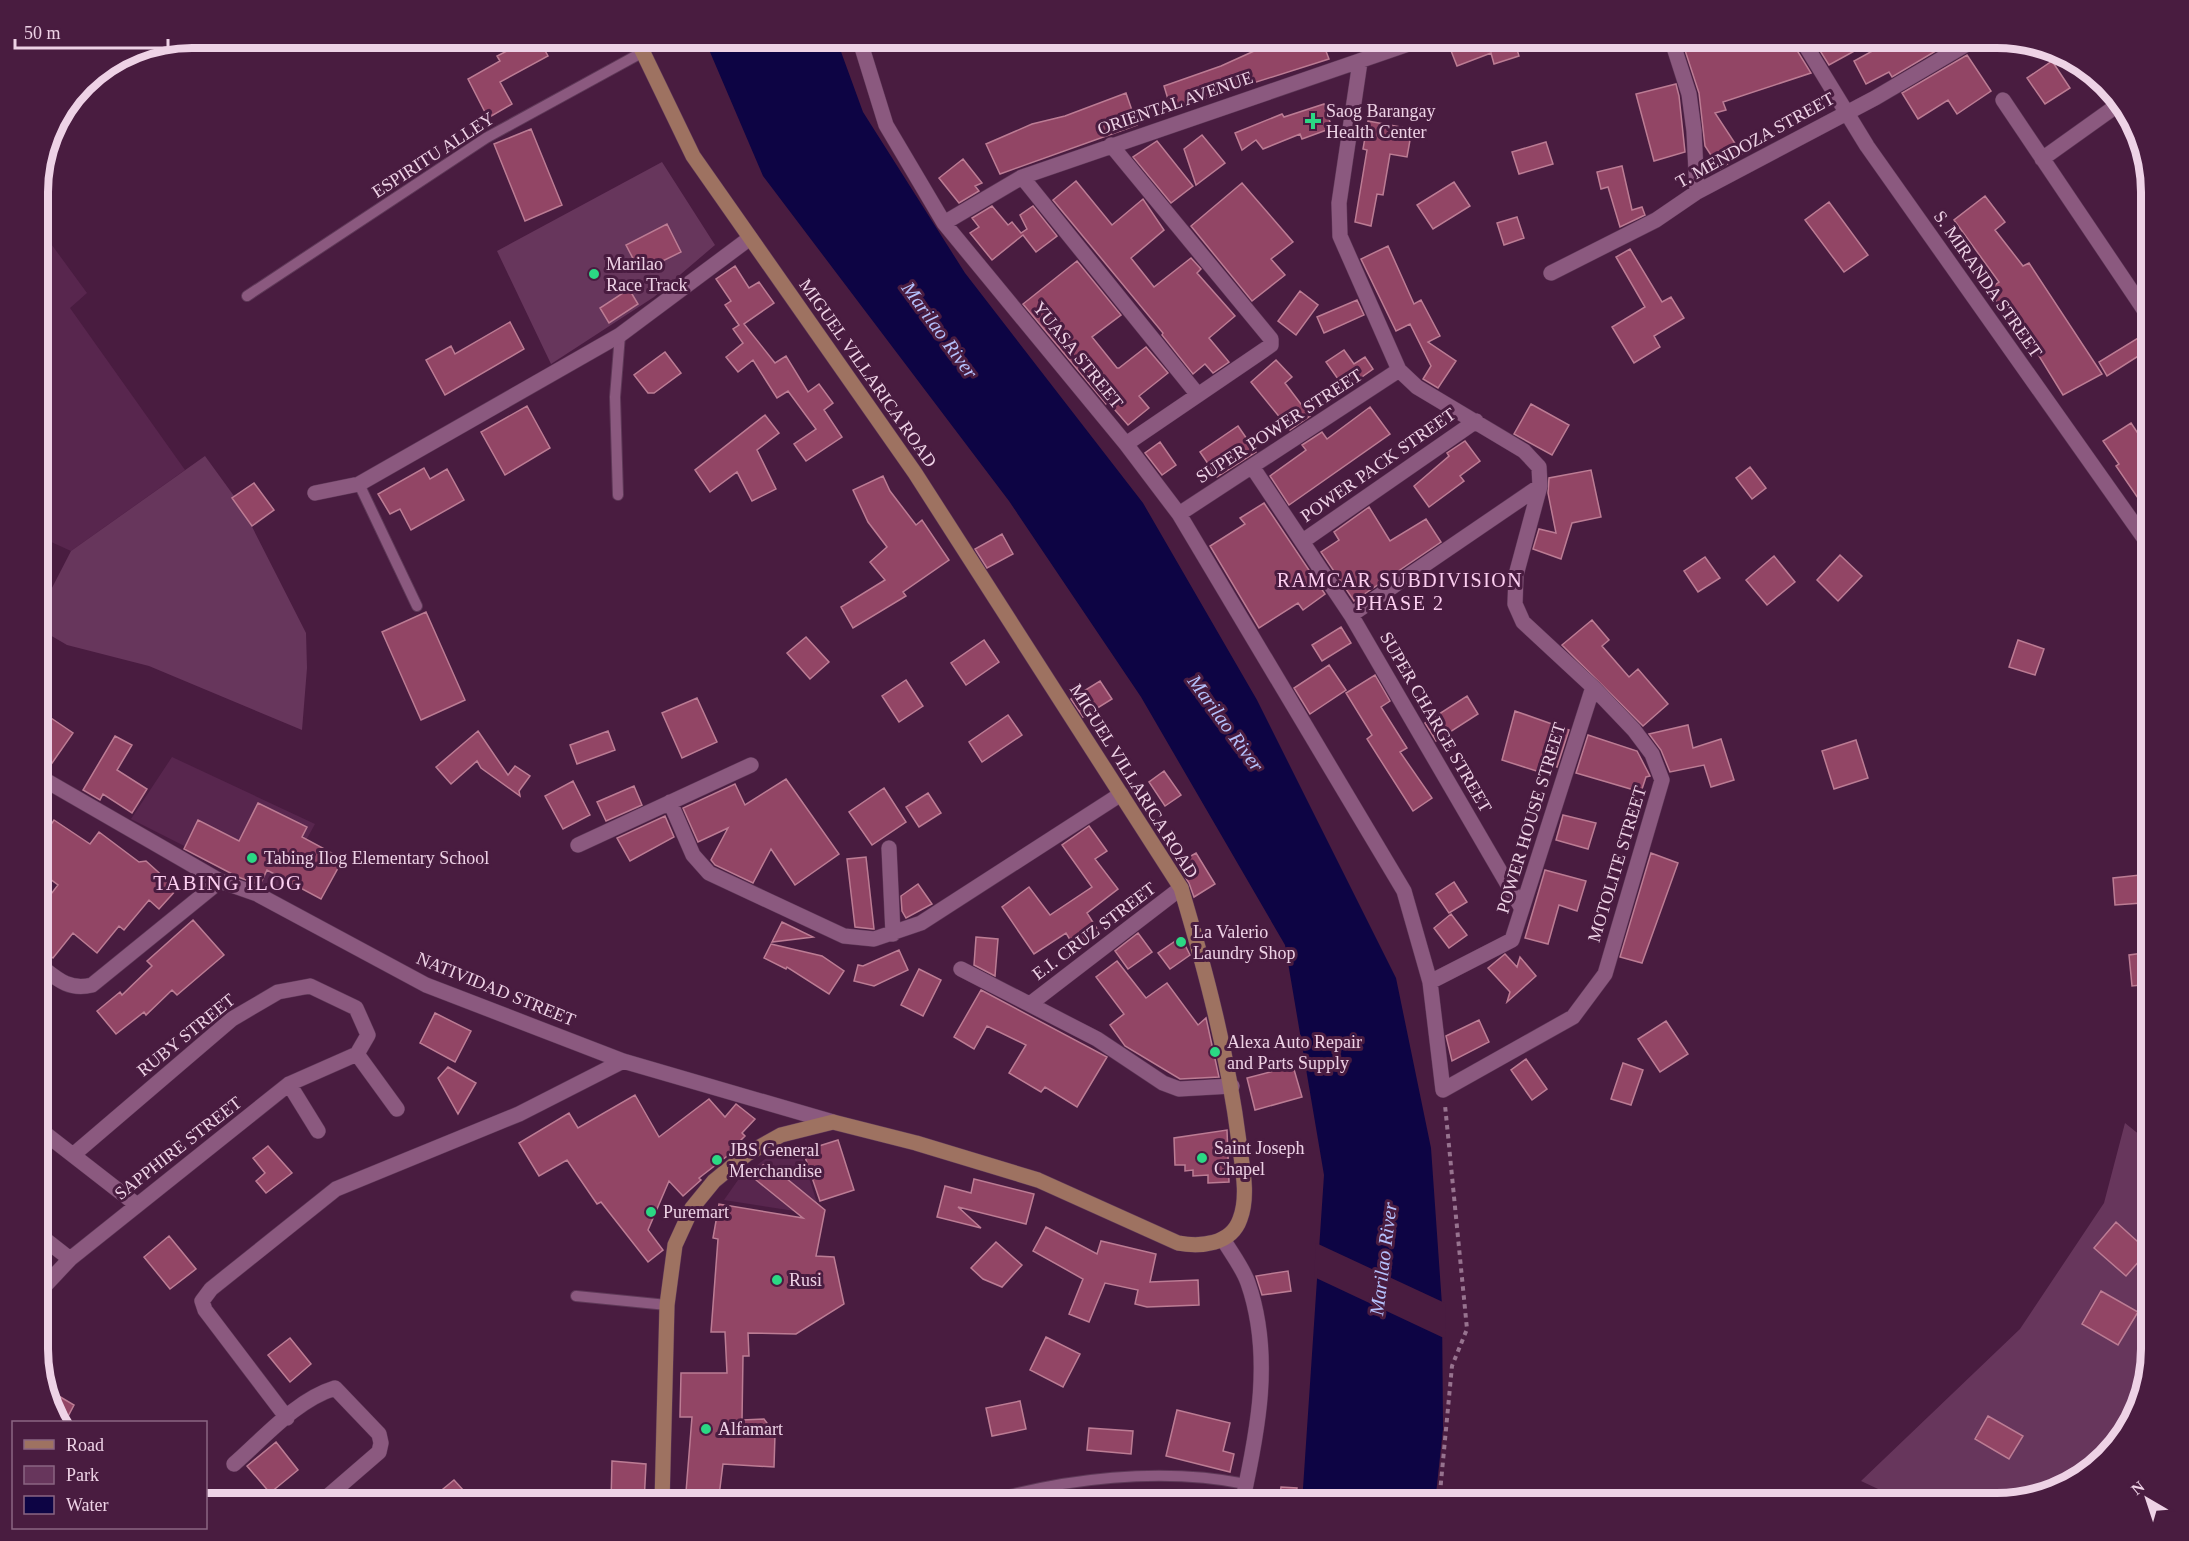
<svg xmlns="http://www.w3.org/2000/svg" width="2189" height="1541" viewBox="0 0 2189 1541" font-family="'Times New Roman',serif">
<rect width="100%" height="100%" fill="#491c40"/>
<path fill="#58264e" d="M38,226L87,293L70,308L185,470L71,551L38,536Z
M172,757L315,824L277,893L131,819Z
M799,1147L821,1215L724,1200L738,1180L765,1159L780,1150Z"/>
<path fill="#67365c" d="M662,162L715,245L654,297L551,364L497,251Z
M205,456L242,507L306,633L307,668L302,730L149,666L67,645L38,628V615L71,551Z
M2125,1123L2151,1144V1349L2143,1399L2120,1443L2065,1487L1996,1503H1908L1861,1481L2020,1329L2104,1203Z"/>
<path fill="#0d0444" d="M704,38H836L863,112L965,273L1143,503L1257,700L1396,978L1431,1148L1442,1305L1443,1429L1435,1503H1302L1324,1175L1285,945L1141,697L1009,501L763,176Z"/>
<path fill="#491c40" d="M1316,1243L1445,1303L1446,1339L1314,1277Z"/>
<path fill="#924565" stroke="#bc7c94" stroke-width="1.5" d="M532,38H538L548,56L500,82L512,104L488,118L468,79L500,61L497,56Z
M1298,38H1321L1329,59L1171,109L1164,86L1221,66L1263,47L1265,50Z
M1446,38H1526V39L1515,43L1519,56L1494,64L1491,53L1457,66Z
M1681,38H1787L1791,50L1795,47L1811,73L1723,102L1726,110L1715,113L1742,154L1720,169L1705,146L1699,93Z
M1812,38H1878L1829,65Z
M1896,38H1954L1956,39L1892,77L1889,72L1866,84L1854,61Z
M1967,55L1991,91L1957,114L1948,100L1918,119L1902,93Z
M2052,61L2070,88L2045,104L2027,78Z
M1676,84L1679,96L1685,152L1654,161L1636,94Z
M1126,93L1137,125L1000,174L986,144L1032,124L1065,116Z
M1324,104L1332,128L1302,139L1300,134L1263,149L1256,140L1242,150L1235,133L1282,114L1284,117Z
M1368,121L1412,129L1407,157L1390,154L1383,195L1377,194L1371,226L1355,222L1367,150L1363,149Z
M531,129L562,205L525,221L494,144Z
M1202,135L1225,163L1196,185L1184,149Z
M1157,141L1193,186L1171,203L1133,157Z
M1546,142L1553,164L1519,174L1512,152Z
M963,159L982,183L975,186L979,191L959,203L939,178Z
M1622,166L1632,210L1642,207L1645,215L1620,227L1608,187L1601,189L1597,172Z
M1076,181L1112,225L1143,199L1164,230L1131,258L1154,287L1191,258L1201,269L1197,273L1235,316L1209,338L1229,362L1213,373L1205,364L1193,374L1162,335L1163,333L1053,200Z
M1454,182L1470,206L1433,229L1417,205Z
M1242,183L1293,242L1271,259L1285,275L1252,301L1191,226Z
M1985,196L2005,222L1995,230L2023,266L2029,263L2102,374L2063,395L2031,343L2028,345L1988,290L1999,282L1954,220Z
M1829,202L1868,255L1844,272L1805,220Z
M992,206L1008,225L1012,222L1021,233L1027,229L1020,215L1033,206L1057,236L1036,252L1023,235L992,260L970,233L979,227L972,218Z
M1517,217L1524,238L1504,245L1497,223Z
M667,224L681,252L640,272L626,245Z
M1388,246L1414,304L1421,300L1440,336L1428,342L1456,361L1438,388L1423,379L1431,366L1410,324L1396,331L1361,259Z
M1630,249L1662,302L1671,297L1684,318L1654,336L1660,347L1634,363L1612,327L1645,307L1616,257Z
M1077,261L1121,315L1092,337L1117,368H1119L1146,347L1168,373L1139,396L1149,408L1128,425L1108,402L1106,404L1023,304Z
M735,266L749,288L759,282L774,303L744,324L775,363L786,356L808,392L819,384L833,403L824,410L842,437L806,461L794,444L816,429L788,391L777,398L753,360L738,372L726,357L743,343L733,329L739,325L725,305L731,301L716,279Z
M629,289L638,304L609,323L600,308Z
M1300,291L1318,305L1296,335L1278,321Z
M1357,300L1364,315L1324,333L1317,317Z
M510,322L524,349L445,395L426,360L451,346L455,354Z
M2151,330V348L2107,376L2099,362Z
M1344,350L1354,364L1365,357L1373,369L1345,389L1326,362Z
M665,352L681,373L654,393H648L634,375Z
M1276,360L1292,377L1285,383L1310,416L1290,430L1251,382Z
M1531,404L1569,425L1552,455L1514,434Z
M527,406L550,448L505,475L481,432Z
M1370,407L1390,434L1289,505L1270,476L1306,450L1302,445L1322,432L1327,439Z
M765,415L779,433L757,450L776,489L752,501L737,472L710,492L695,470Z
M2131,423L2139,435L2151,428V517L2116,466L2119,464L2103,441Z
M1238,426L1256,452L1217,477L1200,452Z
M1465,441L1480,461L1460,476L1464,481L1429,507L1414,486L1449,456L1447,453Z
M1160,442L1176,465L1162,475L1145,453Z
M1750,467L1766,488L1752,499L1736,478Z
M424,468L430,479L447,469L464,500L411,530L400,509L390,514L378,494Z
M1591,470L1601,517L1572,523L1561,559L1533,549L1539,529L1556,533L1548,493L1549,478Z
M883,476L890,491L916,525L922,520L949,560L903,592L906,596L853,628L841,607L885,580L870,562L887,547L868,522L853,490Z
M254,483L274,510L252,526L232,498Z
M1264,503L1325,594L1303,610L1298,603L1259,628L1210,546L1245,524L1240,518Z
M1369,507L1390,541L1426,519L1441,542L1354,601L1321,552L1339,540L1334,532Z
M1002,534L1013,554L987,568L975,549Z
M1840,555L1862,576L1838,601L1817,580Z
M1774,556L1795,582L1767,605L1746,580Z
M1705,557L1720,578L1698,592L1684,571Z
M426,612L465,700L421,720L382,632Z
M1592,620L1609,640L1602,646L1629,677L1638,669L1668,704L1643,726L1562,645Z
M1341,627L1351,643L1322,661L1312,645Z
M806,637L829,662L810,679L787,653Z
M984,640L999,662L966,685L951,663Z
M2018,640L2044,649L2035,675L2009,667Z
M1329,665L1346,690L1310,714L1294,688Z
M1375,675L1390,701L1381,707L1407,748L1400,752L1432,798L1413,811L1367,739L1372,735L1346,693Z
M906,680L923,706L899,722L882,696Z
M1100,681L1112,699L1083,717L1071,699Z
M1467,696L1478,714L1436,741L1425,723Z
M697,698L717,742L682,758L662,713Z
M1515,711L1569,730L1557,767L1546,763L1543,773L1502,760Z
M1008,715L1022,735L982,762L969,742Z
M51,718L73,733L50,766L38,758V719L46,725Z
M1688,725L1693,748L1721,739L1734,780L1711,787L1704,765L1670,772L1661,750L1649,734Z
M478,731L508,775L515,766L530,776L519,791L520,796L481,768L477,761L451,784L436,767Z
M608,731L615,750L577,764L570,745Z
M1588,735L1637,751L1650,776L1646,777L1641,792L1576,773Z
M115,736L132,745L117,770L147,789L132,813L103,794L100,800L83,790Z
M1856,740L1868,778L1834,789L1822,751Z
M1164,771L1181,795L1165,806L1149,782Z
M786,779L839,854L795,885L771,849L753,883L715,865L711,860L728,828L698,842L683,808L735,784L745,805Z
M573,781L590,815L563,829L545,796Z
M634,786L642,805L606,821L597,802Z
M884,788L906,822L872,845L849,812Z
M928,793L941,813L919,827L906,807Z
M258,803L307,827L302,837L343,859L321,899L267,870L260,885L238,877L184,849L198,820L239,841Z
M1563,815L1596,823L1588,849L1556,840Z
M665,816L674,837L630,861L617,838Z
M54,820L90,844L99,832L139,862L146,861L177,889L159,909L149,900L124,930L119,926L97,953L73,933L53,958L38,946V911L58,885L38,870V844Z
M1089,826L1107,851L1095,859L1118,889L1087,913L1099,932L1075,948L1066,933L1034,954L1002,907L1029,887L1050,915L1092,887L1062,845Z
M1196,853L1215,884L1194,897L1189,883L1177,864Z
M1651,853L1678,863L1642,963L1620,957Z
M866,857L874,929H873L855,927L847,859Z
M1545,870L1586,881L1577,911L1559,905L1548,944L1525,938Z
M2140,875L2142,903L2115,905L2113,878Z
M1454,882L1467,902L1449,913L1436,894Z
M918,884L932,904L906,918L902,911L901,896Z
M1451,914L1467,935L1449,948L1434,928Z
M193,920L224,955L177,995L172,990L146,1015L144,1012L116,1034L97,1011L120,992L122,995L152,966L147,961Z
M782,922L813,937L772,942Z
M1138,933L1152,952L1128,969L1115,951Z
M976,937L998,939L995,976L974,965Z
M1181,937L1190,955L1170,969L1158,953Z
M771,944L822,956L844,971L829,994L787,967L786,969L764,958Z
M899,950L908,970L874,986L854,981L858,965L863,966Z
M2151,952V984L2132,986L2129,955Z
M1505,954L1517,967L1520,957L1536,976L1507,1002L1510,992L1488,968Z
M1117,961L1146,998L1167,983L1198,1025L1206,1018L1219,1077L1180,1079L1125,1046L1110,1025L1124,1014L1096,977Z
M919,969L941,980L923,1016L901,1005Z
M981,990L1107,1057L1077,1107L1045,1087L1041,1092L1009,1073L1026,1045L987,1026L974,1049L954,1037Z
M435,1013L471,1031L455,1062L420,1043Z
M1479,1020L1489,1042L1452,1061L1446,1036Z
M1666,1021L1688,1054L1660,1072L1638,1039Z
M1526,1059L1547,1089L1532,1100L1511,1070Z
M1623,1063L1643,1070L1631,1105L1611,1099Z
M1293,1066L1302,1097L1255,1110L1247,1078Z
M448,1067L476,1083L458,1114L438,1078Z
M635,1095L659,1137L709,1099L725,1117L736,1104L755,1119L742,1133L745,1136L730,1151L731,1153L699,1178L701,1180L683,1196L669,1181L648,1230L663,1250L648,1262L601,1202L597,1204L567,1160L539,1176L519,1143L569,1113L578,1128Z
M1227,1130L1229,1182L1208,1183V1175L1193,1176V1170L1185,1171V1165H1175L1174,1138Z
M838,1140L854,1190L820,1201L803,1151Z
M268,1146L292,1173L266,1193L256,1181L265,1173L253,1158Z
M763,1165H770L825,1210L816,1256L834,1257L844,1304L796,1334L748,1333L749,1356H743L742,1420L764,1419L775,1434L774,1467L723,1464L719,1496L686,1492L692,1417H680L681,1373H727L725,1332H711L718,1239L713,1238L719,1204L803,1218L756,1180V1174Z
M974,1179L1034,1194L1026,1224L958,1207L981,1228L937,1217L945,1186L971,1193Z
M2116,1222L2148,1251L2126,1276L2094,1248Z
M1046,1227L1097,1254L1101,1241L1156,1254L1150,1282L1198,1280L1199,1305L1147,1307L1135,1304L1138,1290L1105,1283L1089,1322L1069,1314L1083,1279L1033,1251Z
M169,1236L196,1269L170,1289L144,1257Z
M996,1242L1022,1265L1002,1287L983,1279L971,1268Z
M1288,1271L1291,1291L1262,1295L1256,1276Z
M2101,1291L2138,1312L2118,1345L2082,1324Z
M1046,1337L1080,1354L1063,1387L1030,1370Z
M290,1338L311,1364L290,1382L268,1355Z
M47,1389L74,1405L65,1422H57Z
M1020,1401L1026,1429L992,1436L986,1408Z
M1177,1410L1230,1423L1223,1451L1234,1454L1230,1472L1166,1456Z
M1988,1416L2023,1436L2009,1459L1975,1439Z
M1089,1428L1133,1431L1131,1454L1087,1450Z
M276,1442L298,1470L270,1493L247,1466Z
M612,1461L646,1464L644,1503H611Z
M454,1480L475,1503H426Z
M1281,1487L1297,1488L1295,1503H1279Z"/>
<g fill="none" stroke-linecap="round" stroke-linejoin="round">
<g stroke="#5f3958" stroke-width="12">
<path id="lane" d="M247,296L486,138L643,52
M359,484L417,606
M618,495L615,397L620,335
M576,1296L667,1305
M981,1503C1064,1478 1161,1467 1246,1484"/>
</g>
<g stroke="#5f3958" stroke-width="16">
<path id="street" d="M859,38L886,125L944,223L1126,444L1179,514L1404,891L1430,982L1443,1090L1573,1017L1605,974L1662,780L1652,754L1634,730L1593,687L1523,622L1515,604L1516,575L1540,486L1539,467L1524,451L1417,387L1399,370L1340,236L1339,203L1360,62
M1671,38L1689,94L1694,131L1697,192
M1801,38L1867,146L2151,548
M2003,100L2151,320
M1111,145L1271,339V345L1264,350L1126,444
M2042,159L2119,104
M1022,177L1198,395
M944,223L1022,177L1426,38
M1551,273L1656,220L1697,192L1875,98L1977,38
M1253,468L1351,615L1522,909
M315,493L359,484L620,335L750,238
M1179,514L1399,370
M1303,541L1476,421
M1351,615L1540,486
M38,776L220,881L257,894L426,985L623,1061L833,1122
M670,802L693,855L709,873L844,936L874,939L921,923L1121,794
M578,845L751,765
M889,848L893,934
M38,964C56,978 68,991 92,985L220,881
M961,969L1097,1039L1163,1083L1179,1089L1232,1086
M1430,982L1512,940L1593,687
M1030,1004L1181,888
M357,1054L397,1109
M289,1084L318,1131
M38,1128L137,1205
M73,1155L232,1019L278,992L310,986L356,1008L368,1035L357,1054
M38,1234L70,1259
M1223,1239C1231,1253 1243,1268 1248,1283C1273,1355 1258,1431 1242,1503
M38,1293L70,1259L289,1084L357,1054
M287,1418L205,1310L202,1301L211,1289L336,1189L519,1114L623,1061
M234,1464C264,1438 296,1400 335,1388L379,1434L381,1443L379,1452L320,1503"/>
</g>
<g stroke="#5f3958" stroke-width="16">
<path id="secondary" d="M636,38L693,156L915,473L1181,888C1206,972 1228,1055 1239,1142C1242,1166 1249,1196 1240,1219C1231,1245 1200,1247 1178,1243L1038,1180L916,1143L833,1122L781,1135L747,1154L714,1181L692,1208L675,1245L667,1305L662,1503"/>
</g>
<path stroke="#97738f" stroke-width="4" stroke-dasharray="4.5 4.5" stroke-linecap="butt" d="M1439,1503L1452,1366L1467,1329L1445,1105"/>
<use href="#lane" stroke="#8b597f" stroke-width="10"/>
<use href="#street" stroke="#8b597f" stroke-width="15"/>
<use href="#secondary" stroke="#9e7261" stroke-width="15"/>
</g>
<g fill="#2bd884" stroke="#491c40" stroke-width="2">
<path d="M1310 112h6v6h6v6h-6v6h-6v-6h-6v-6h6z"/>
<circle cx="594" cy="274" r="6"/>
<circle cx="252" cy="858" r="6"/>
<circle cx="1181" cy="942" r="6"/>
<circle cx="1215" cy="1052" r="6"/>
<circle cx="1202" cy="1158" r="6"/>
<circle cx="717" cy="1160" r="6"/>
<circle cx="651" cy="1212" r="6"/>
<circle cx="777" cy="1280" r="6"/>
<circle cx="706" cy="1429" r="6"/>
</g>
<g text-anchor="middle" stroke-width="6" stroke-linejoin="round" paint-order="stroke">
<g font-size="18" fill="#eed2e6" stroke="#491c40">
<text transform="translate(1175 103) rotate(-19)" y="6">ORIENTAL AVENUE</text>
<text transform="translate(1755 140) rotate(-29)" y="6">T. MENDOZA STREET</text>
<text transform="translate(433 155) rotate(-33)" y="6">ESPIRITU ALLEY</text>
<text transform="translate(1988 284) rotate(55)" y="6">S. MIRANDA STREET</text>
<text transform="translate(1078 355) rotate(51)" y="6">YUASA STREET</text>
<text transform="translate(868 373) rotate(55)" y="6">MIGUEL VILLARICA ROAD</text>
<text transform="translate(1279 426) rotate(-33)" y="6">SUPER POWER STREET</text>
<text transform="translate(1378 465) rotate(-35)" y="6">POWER PACK STREET</text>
<text transform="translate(1436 722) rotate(60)" y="6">SUPER CHARGE STREET</text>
<text transform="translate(1134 781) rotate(58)" y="6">MIGUEL VILLARICA ROAD</text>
<text transform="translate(1531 818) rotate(-73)" y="6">POWER HOUSE STREET</text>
<text transform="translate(1617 864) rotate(-73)" y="6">MOTOLITE STREET</text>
<text transform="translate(1094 931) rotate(-37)" y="6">E.I. CRUZ STREET</text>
<text transform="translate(496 989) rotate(22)" y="6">NATIVIDAD STREET</text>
<text transform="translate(186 1035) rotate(-39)" y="6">RUBY STREET</text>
<text transform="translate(178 1148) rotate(-38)" y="6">SAPPHIRE STREET</text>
</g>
<g font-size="18" fill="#eed2e6" stroke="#491c40" text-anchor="start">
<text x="1326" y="117">Saog Barangay<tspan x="1326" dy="21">Health Center</tspan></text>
<text x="606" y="270">Marilao<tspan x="606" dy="21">Race Track</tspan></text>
<text x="264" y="864">Tabing Ilog Elementary School</text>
<text x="1193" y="938">La Valerio<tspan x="1193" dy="21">Laundry Shop</tspan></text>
<text x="1227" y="1048">Alexa Auto Repair<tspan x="1227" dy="21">and Parts Supply</tspan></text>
<text x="1214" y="1154">Saint Joseph<tspan x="1214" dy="21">Chapel</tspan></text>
<text x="729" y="1156">JBS General<tspan x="729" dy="21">Merchandise</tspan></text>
<text x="663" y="1218">Puremart</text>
<text x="789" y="1286">Rusi</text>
<text x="718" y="1435">Alfamart</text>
</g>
<g font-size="20" font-style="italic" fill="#b5c1fc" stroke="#491c40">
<text transform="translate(940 330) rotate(54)" y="7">Marilao River</text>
<text transform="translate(1226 723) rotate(54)" y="7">Marilao River</text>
<text transform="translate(1383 1259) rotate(-83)" y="7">Marilao River</text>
</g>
<g font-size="20" letter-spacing="1.5" fill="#fdcff1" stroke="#491c40">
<text x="1400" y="587">RAMCAR SUBDIVISION<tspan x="1400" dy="23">PHASE 2</tspan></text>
</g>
<g font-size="21" letter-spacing="1.5" fill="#fdcff1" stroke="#491c40">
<text x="228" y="890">TABING ILOG</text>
</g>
</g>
<path d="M0 0H2189V1541H0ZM192 48H1997A144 144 0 0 1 2141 192V1349A144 144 0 0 1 1997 1493H192A144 144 0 0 1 48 1349V192A144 144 0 0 1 192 48Z" fill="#491c40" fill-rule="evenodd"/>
<path fill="none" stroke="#eed2e6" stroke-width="8" d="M192 48H1997A144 144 0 0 1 2141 192V1349A144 144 0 0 1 1997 1493H192A144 144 0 0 1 48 1349V192A144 144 0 0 1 192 48Z"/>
<rect x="12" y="1421" width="195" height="108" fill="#491c40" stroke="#8b6582" stroke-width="1.5"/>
<rect x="24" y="1440" width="30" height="9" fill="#9e7261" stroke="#8b6582" stroke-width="1.5"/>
<text x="66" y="1451" font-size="18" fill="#eed2e6">Road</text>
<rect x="24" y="1466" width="30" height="18" fill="#67365c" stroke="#8b6582" stroke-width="1.5"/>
<text x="66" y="1481" font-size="18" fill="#eed2e6">Park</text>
<rect x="24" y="1496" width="30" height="18" fill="#0d0444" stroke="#8b6582" stroke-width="1.5"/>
<text x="66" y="1511" font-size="18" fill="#eed2e6">Water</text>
<g transform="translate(2147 1499) rotate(321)" stroke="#491c40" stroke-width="4.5" paint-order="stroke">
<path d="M0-4.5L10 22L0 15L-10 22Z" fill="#eed2e6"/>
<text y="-9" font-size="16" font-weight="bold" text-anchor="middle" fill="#eed2e6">N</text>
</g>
<path d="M15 39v9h153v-9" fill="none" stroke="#eed2e6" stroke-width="3"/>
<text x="24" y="39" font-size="18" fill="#eed2e6" stroke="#491c40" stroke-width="4.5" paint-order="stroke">50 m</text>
</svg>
